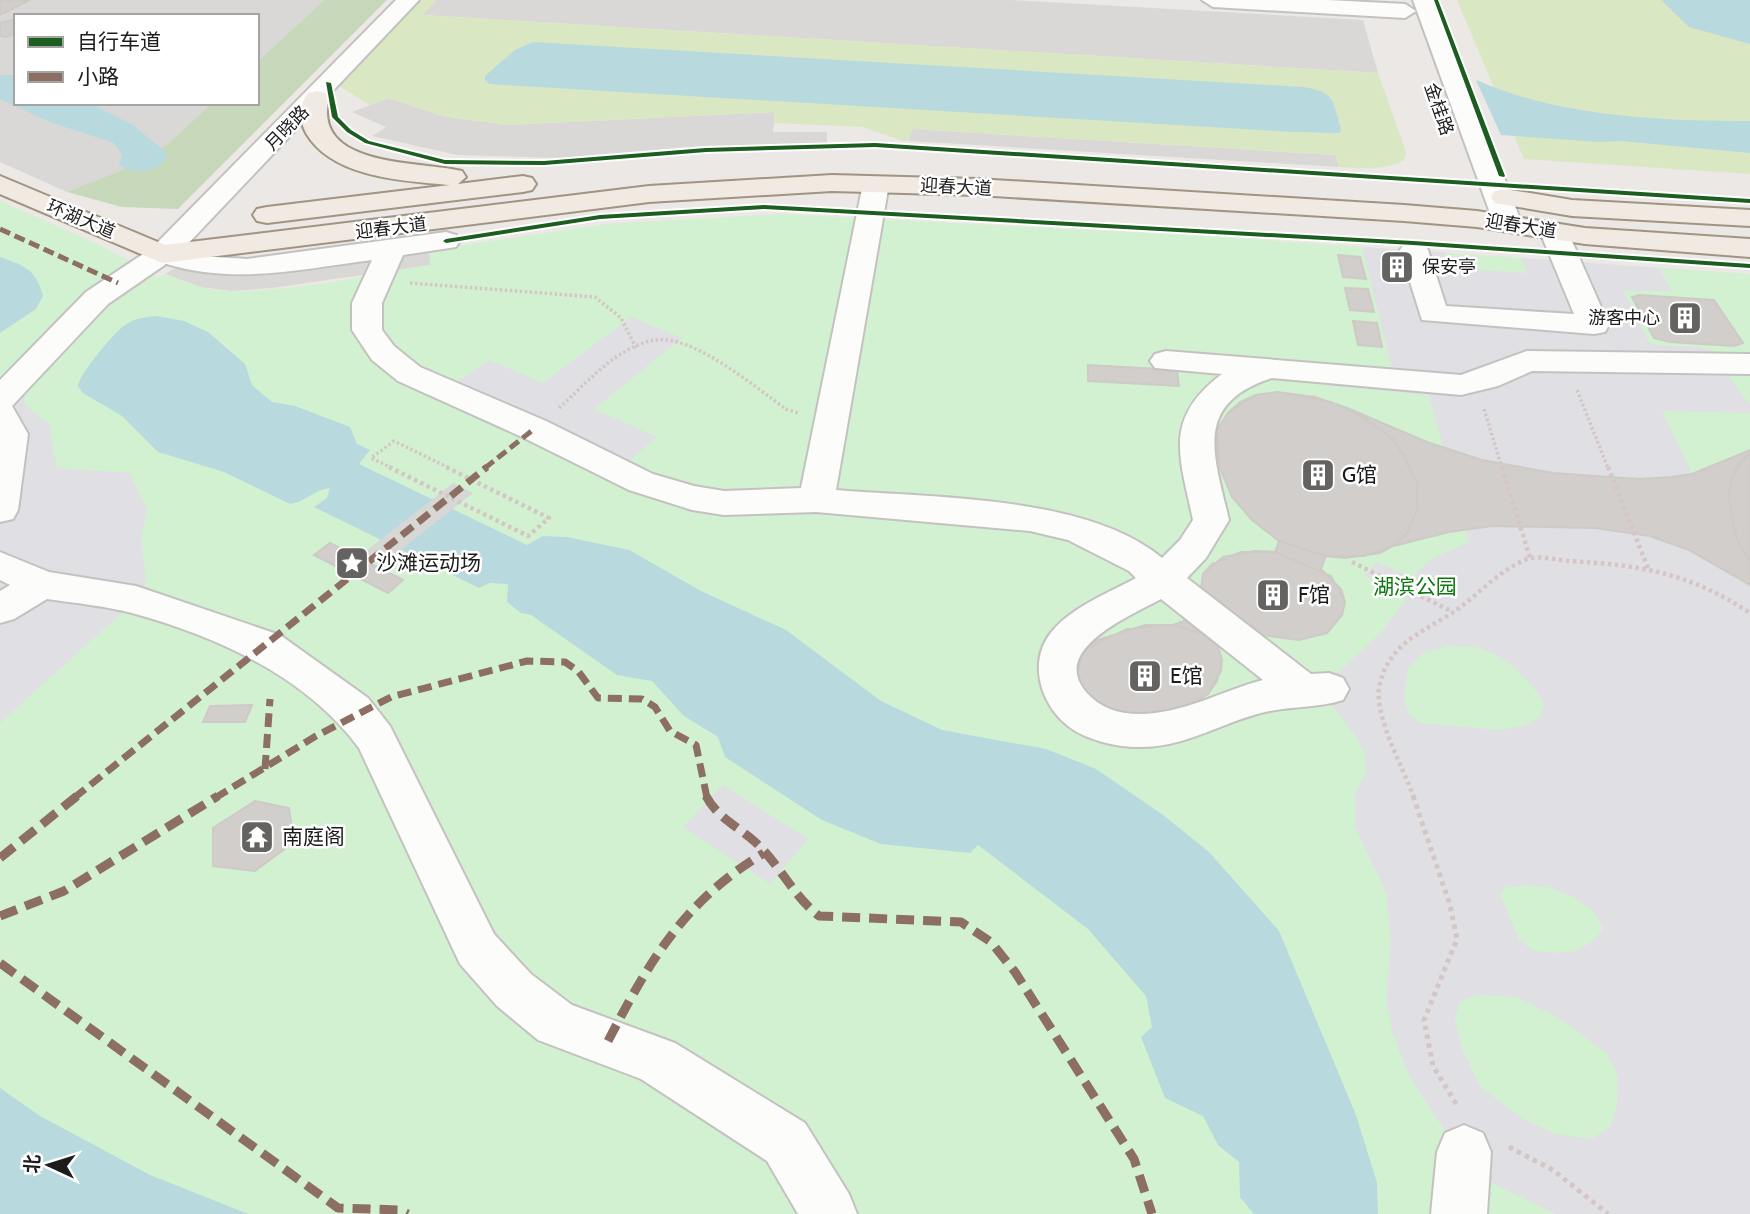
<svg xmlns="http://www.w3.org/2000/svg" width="1750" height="1214" viewBox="0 0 1750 1214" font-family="Cabin,'Noto Sans SC',sans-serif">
<rect width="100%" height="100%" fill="#ebe8e5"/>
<path fill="#dad8d6" d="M0,0H324L257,62V16H16V103H212L169,143L124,169L67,192L0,162Z"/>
<path fill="#d9d8d6" d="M436,0H1010L1363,20L1378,73L422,15Z
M389,98L443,116L506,125L775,112L773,132H827V144L701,146L558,158L458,155L372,136L386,127L352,112Z
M912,129L1336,155L1339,167L909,141Z
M429,250L431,265L272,288L231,291L201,287L165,274L181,264Z"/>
<path fill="#d9e8c3" d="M414,0H436L423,15L1378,73L1406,152L1404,160C1385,171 1361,168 1339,167L1336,155L912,129L909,141H903L862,127L774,123V112L506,125L443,116L389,98L370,105L336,84Z
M1457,0H1750V174L1524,159Z"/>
<path fill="#c7d9ba" d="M324,0H387L178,209L122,207L67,192L124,169L169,143L212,103H257V62Z"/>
<path fill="#d2f1d0" d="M0,201L108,249L157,278L165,274C176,278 188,284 200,287C256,301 370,274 430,265L429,250L606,224L780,214L1220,237L1750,274V1214H0Z"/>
<path fill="#dfdfe4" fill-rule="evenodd" d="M1362,247L1445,252L1450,268L1527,273L1521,258L1659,268L1672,291H1623L1649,342L1656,345L1708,348L1750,405V413L1662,411L1692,473L1732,477L1750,561V1214H1555L1490,1182L1445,1131L1410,1078L1392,1032L1386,997L1391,943L1386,893L1355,827V793L1366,772L1365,756L1358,740L1329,701L1328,674L1339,672L1382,631L1407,598L1365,576L1376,562L1412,577L1433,558L1469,542L1429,395L1332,386L1320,380L1393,373ZM1449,646L1477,647L1497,655L1514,667L1534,688L1544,705L1540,717L1523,726L1500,730L1419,723L1408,712L1404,698L1408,668L1423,653ZM1525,885L1548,887L1574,897L1594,912L1603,928L1595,940L1576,951L1552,953L1532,950L1518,938L1501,896L1504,888ZM1481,995L1516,997L1562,1020L1606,1053L1618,1076L1617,1105L1610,1127L1592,1139L1555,1134L1521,1118L1480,1086L1462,1049L1455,1020L1460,1001Z
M631,317L682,338L594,409L657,437L623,466L451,386L489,360L543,383Z
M0,381L23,388L25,405L49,424L57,468L130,473L147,509L141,538L146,582L136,600L0,723Z
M723,785L808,839L770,884L683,827Z"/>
<path fill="#b8d9de" d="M1661,0H1750V44L1689,27Z
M533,42L1303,87C1336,92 1332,100 1341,129L1340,133L1293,132L489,84L485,80V76L515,50Z
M0,75H16V103H89L133,125L167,153C163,174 135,174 119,166L122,155L114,143L50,122L0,99Z
M1476,80C1560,117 1659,121 1750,121V153L1621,141L1600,142L1501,135Z
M0,257C25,266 36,269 43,296L36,309L0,333Z
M157,316L184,321L208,332L245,364L252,385L272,402L295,406L350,427L357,444L370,450L359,464L527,545L543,536L567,537L629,550L701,591L786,630L881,701L942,730L1046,749L1096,769L1163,815L1209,852L1279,931L1356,1115L1377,1183L1378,1214H1254L1240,1197L1239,1162L1218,1145L1203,1116L1165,1098L1141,1037L1152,1027L1146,996L1088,929L978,845L970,853L881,844L822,820L725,757L718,737L684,716L652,681L617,675L531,615L521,613L507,602L508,584L490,583L479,588L314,507L327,498L330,488C314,490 305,502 290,504L224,472L158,452L122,416L83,393L78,386C78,376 115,331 125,325C135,318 145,317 157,316Z
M0,1088L40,1116L150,1175L248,1214H0Z"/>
<path fill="#d7d7d5" d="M453,483L473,493L382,565L362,554Z"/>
<path fill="#d1cecc" stroke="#cecac6" stroke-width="2" d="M23,0L28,1L0,15V1Z
M16,19V33L6,37L0,36V23Z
M1338,255L1360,257L1366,279L1343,277Z
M1345,288L1368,289L1374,312L1350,310Z
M1639,295L1714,300L1743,343L1734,346L1670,342L1654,338L1632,297Z
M1353,321L1377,323L1382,347L1358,345Z
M1088,365L1177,370L1179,386L1088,381Z
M1277,392L1331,402L1365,418L1391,437L1405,456L1417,483V509L1408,532L1393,546L1380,553L1345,558L1326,556L1321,569L1341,589L1345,602L1342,615L1327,633L1299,640L1254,634L1220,639L1217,644L1222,660L1217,681L1208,694L1191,705L1141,721L1093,710L1072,672L1082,651L1127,629L1173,625L1189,619L1207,605L1201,589L1203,574L1212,564L1241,552H1275L1279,541L1252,520L1232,497L1220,468L1217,450V430L1228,413L1256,395Z
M1277,392L1315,397L1347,408L1382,430L1397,444L1417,483V509L1408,532L1393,546L1364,556H1326L1279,541L1252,520L1232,497L1220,468L1217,430L1228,413L1240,402L1256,395Z
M1347,408L1427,442L1482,460L1553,473L1639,479L1671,477L1692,474L1750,450L1732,477L1728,497L1737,540L1750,561V585L1689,550L1650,536L1595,528L1492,526L1449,532L1393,546L1408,532L1417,509V483L1405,456L1391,437Z
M1750,453V561L1737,540L1728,497L1732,477L1741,460Z
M1750,453V561L1737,540L1728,497L1732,477L1741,460Z
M330,543L403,580L388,593L314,555Z
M1255,551L1275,552L1331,576L1345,602L1342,615L1327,633L1299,640L1254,634L1207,605L1201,589L1203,574L1223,557Z
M1145,625H1173L1207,635L1217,644L1222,660L1221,671L1208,694L1178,713L1115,717L1073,684L1075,660L1082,651L1098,640Z
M252,705L245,722H203L210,706Z
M255,801L289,808L294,842L255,871L213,866V828Z"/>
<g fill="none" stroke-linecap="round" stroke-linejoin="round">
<g stroke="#c3c2c1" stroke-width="4">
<path id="minor" d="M396,0H419L181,251L202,256L247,259L446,232L456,235L460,241L456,247L403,255L382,303V330L394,346L420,367L546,421L653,474L694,486L724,491L801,488L863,184L867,178H885L889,184L836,490C931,498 1087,495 1162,558L1180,540L1193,520C1180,457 1162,419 1222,374L1155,368L1150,361L1155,354L1166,351L1461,375L1527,351L1750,354V374L1532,371L1498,386L1461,395L1272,378C1192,404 1214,455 1229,520L1206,558L1187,578L1311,674L1329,673L1343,678L1349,689L1343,700C1318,708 1291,706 1265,712C1222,722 1185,748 1138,747C1116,747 1086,740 1068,726C1038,702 1027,657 1055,628C1075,606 1110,592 1136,578L1129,571L1068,540L1030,531L816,512L724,515L692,510L629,490L522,437L398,381L372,360L352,330V303L372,260C301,269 237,285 166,264L108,304L12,406L28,434L18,510L13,519L0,522V380L86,292L152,248ZM1161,599L1263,680C1221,691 1183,714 1139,714C1118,714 1100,708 1086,692C1049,649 1132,615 1161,599Z
M1202,0H1328L1405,4L1416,11L1405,18L1213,7Z
M1413,0H1435L1522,224L1518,230L1508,232L1498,230L1494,224Z
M1554,224L1564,226L1568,232L1609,325L1605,332L1594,334L1422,320L1400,250L1404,244L1414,241L1424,244L1428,250L1446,306L1574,314L1540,232L1544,226Z
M0,552L49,572L136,586L280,635L368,698L390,726L494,934L531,974L572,1005L675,1043L805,1123L849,1194L857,1214H798L767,1161L641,1079L538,1040L497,1006L460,964L359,748C306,676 216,636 132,613C105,606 75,603 47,599L14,619L0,623V591L10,585L0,580Z
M1464,1125L1483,1133L1491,1152L1487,1214H1431L1437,1152L1445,1133Z"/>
</g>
<g stroke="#a19482" stroke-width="4">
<path id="major" d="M317,91L326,93L329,98C311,168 420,161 462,171L466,177L458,184L523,176L532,178L536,184L532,190L523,192L267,223L257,221L253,215L257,209L267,207L450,185C405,181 332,178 306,133C299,120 299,106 308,93Z
M832,175L977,179L1404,205L1477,211L1585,228L1750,239V257L1585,244L1477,227L1404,221L977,195L832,191L649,202L162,263L0,194V176L165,245L649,186Z
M1505,189L1572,200L1750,210V226L1572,216L1495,203L1491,197L1495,191Z"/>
</g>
<path stroke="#d5c6c5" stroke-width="3.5" stroke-dasharray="2.5 2.5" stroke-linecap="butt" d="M410,283L595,297L621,318L636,348
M1577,390L1608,468
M559,408C586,384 617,346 655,340C693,334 756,388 786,409L798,413
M1484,409L1502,468
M392,468L371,458L394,441L449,468"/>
<path stroke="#d5c6c5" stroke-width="4.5" stroke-dasharray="3.5 3.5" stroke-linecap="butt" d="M389,467L528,536L549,518L446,467
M1502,467L1530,558
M1608,467L1648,568
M1352,562L1453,612
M1414,798C1403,766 1372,714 1380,683C1389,646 1419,633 1449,615C1476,598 1497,571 1527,559C1538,555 1557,560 1569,561C1640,565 1690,573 1750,613"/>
<path stroke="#d5c6c5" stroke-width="5" stroke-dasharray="4.5 4.5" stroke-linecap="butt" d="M1413,796L1450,905L1457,939L1424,1020L1433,1066L1458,1107
M1509,1147L1553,1170L1608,1214"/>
<use href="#minor" fill="#fcfcfb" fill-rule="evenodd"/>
<use href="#major" fill="#f0eae3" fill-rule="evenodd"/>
<path stroke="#8d6e63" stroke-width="5" stroke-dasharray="11 5" stroke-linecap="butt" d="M0,229L118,283
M485,468L534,429"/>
<path stroke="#8d6e63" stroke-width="7" stroke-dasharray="14 7" stroke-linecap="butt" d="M265,769L270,699
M74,798L487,467
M215,798L316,736L391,697L527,661L565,662L578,671L598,698L642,699L655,707L670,731L696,745L707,798"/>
<path stroke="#8d6e63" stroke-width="9" stroke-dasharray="18 9" stroke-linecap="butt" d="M706,796C717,817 737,826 754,841C779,863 792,895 819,916L961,922L991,942L1015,972L1134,1159L1152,1214
M0,858L77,796
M0,916L64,891L218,796
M0,963L338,1208L399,1210L408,1214
M608,1041C650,960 684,901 764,853"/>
<g stroke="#fff" stroke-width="4">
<path id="cycleway" d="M1434,0H1438L1505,176L1504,177L1499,176Z
M326,82L331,83L338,117L351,130L369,141L445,160L544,161L706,148L875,143L1750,199V203L875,147L706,152L544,165L445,164L365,143L347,132L332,117Z
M764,205L1413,241L1750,264V268L1413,245L764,209L600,219L446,243L443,241L446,239L600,215Z"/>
</g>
<use href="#cycleway" fill="#1b5e20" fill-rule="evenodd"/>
</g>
<defs>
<g id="building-square" transform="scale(1.75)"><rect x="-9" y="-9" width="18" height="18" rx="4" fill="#646362" stroke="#fff"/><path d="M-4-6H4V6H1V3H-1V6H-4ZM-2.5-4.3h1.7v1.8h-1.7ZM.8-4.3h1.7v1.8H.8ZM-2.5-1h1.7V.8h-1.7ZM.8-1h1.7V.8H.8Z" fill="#fff"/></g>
<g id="sight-square" transform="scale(1.75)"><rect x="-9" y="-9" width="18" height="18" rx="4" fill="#646362" stroke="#fff"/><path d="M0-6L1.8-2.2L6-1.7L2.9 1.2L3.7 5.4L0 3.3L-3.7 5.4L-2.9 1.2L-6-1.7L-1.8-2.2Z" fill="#fff"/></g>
<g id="temple-square" transform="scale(1.75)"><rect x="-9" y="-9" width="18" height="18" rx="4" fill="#646362" stroke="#fff"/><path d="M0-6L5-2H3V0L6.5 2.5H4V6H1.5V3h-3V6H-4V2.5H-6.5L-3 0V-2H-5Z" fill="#fff"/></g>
</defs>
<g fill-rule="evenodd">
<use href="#building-square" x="1397" y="267"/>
<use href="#building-square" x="1685" y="318"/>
<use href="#building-square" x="1318" y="475"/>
<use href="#sight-square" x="352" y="563"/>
<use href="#building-square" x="1273" y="595"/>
<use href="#building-square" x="1145" y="676"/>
<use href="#temple-square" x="257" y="837"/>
</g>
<g text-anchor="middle" stroke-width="5" stroke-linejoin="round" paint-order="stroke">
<g font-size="18" fill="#1c1c1c" stroke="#fff">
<text transform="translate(1439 109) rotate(71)" y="6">金桂路</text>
<text transform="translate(287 128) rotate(-46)" y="6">月晓路</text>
<text transform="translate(956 187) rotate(3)" y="6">迎春大道</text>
<text transform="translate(81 219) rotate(23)" y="6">环湖大道</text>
<text transform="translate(1521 226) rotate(9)" y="6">迎春大道</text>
<text transform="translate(391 228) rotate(-7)" y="6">迎春大道</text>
</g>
<g font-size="18" fill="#1c1c1c" stroke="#fff" text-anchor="start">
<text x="1422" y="273">保安亭</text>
<text x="1660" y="324" text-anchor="end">游客中心</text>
</g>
<g font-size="21" fill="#1c1c1c" stroke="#fff" text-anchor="start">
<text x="1342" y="482">G馆</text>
<text x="376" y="570">沙滩运动场</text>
<text x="1298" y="602">F馆</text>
<text x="1170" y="683">E馆</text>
<text x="282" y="844">南庭阁</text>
</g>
<g font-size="21" fill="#0c780f" stroke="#fff">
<text x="1415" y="594">湖滨公园</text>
</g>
</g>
<rect x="14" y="14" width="245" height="91" fill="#ffffff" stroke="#a4a4a4" stroke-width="2"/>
<rect x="28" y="37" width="35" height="10" fill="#1b5e20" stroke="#a4a4a4" stroke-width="2"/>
<text x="77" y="49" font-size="21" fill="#1c1c1c">自行车道</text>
<rect x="28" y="72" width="35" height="10" fill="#8d6e63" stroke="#a4a4a4" stroke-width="2"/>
<text x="77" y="84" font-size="21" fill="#1c1c1c">小路</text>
<g transform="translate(49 1165) rotate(274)" stroke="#ffffff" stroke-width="5" paint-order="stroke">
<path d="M0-5L12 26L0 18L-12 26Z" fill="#1c1c1c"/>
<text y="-10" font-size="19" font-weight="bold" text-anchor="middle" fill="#1c1c1c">北</text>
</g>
</svg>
